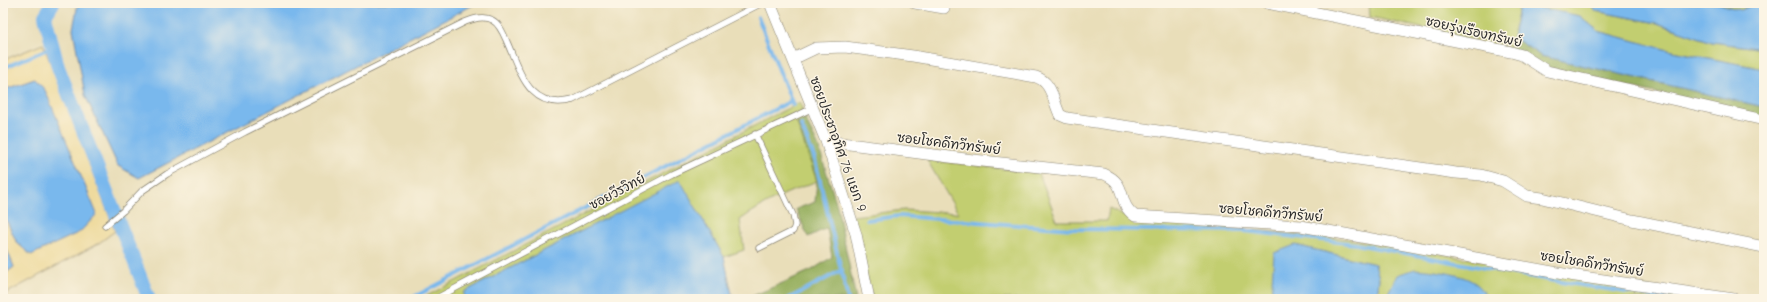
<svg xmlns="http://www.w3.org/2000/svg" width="1767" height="302" viewBox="0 0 1767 302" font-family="'Comic Neue','Playpen Sans Thai',sans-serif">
<rect width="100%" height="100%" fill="#fcf5e5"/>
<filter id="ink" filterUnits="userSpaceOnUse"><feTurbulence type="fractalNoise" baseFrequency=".025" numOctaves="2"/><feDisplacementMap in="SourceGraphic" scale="8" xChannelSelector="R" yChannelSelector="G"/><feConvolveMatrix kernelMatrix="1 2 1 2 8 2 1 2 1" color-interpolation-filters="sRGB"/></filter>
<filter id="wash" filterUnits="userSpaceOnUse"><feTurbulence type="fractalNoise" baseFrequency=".012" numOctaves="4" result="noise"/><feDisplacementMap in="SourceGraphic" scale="16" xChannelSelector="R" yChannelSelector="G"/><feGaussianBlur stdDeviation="0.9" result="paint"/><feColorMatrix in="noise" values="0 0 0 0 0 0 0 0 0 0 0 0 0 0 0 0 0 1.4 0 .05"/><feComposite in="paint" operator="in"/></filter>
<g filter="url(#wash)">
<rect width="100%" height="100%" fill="#e9deb9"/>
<path fill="#c2ce70" stroke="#767c4e" d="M1369,3H1590L1595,11L1657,23L1712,42L1764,49V69L1668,50L1598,31L1580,16L1519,7L1511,47L1370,17Z
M1717,3H1757L1741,10Z
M800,102L805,119L797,123L817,181C788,192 765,202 740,220L744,250L724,257L680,181L464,292V299H421Z
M927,160L1039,173L1057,221H1107L1109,209L1124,216L1157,221L1349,239L1715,299H1486V296L1389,291L1388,299H1377L1379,278L1375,264L1295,245L1272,287L1271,299H872L853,216L904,210L958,213Z"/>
<path fill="#99b162" stroke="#626e46" d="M1513,37L1541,56L1764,107V118L1544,67L1511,47Z
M805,119L818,145L837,206L856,299H746L812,270L832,257L827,228L808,237L796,209L815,202L817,181L797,122Z"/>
<path fill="#eeda9e" stroke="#8c8264" d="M43,44L115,231L99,243L3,295V275L14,267L3,240V213L17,243L35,79L3,90V60Z"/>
<path fill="#79b8ed" stroke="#52728c" d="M78,3H477L139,178L118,166L85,95L73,29Z
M1590,3H1717L1741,10L1757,3H1764V49L1712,42L1657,23L1595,11Z
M1526,5L1580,16L1598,31L1668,50L1764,69V107L1541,56L1513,37L1519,7Z
M35,79L45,90L97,214L80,232L31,255L17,243L3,213V90Z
M680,180L724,257L733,299H464V292Z
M3,240L14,267L3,275Z
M1295,245L1375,264L1379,278L1377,299H1271L1274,253Z
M1415,269C1434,271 1482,273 1486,299H1388L1389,291L1397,275Z"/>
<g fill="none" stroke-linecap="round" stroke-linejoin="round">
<path stroke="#79b8ed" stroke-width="4" d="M758,17L793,105
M3,68L53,47
M801,125L815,160L848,299
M867,220L899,216L1073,229L1245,231L1356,244L1554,281L1672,299
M410,299L791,101
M788,299L842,270"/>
<path stroke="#79b8ed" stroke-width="14" d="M53,3L45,16L58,67L149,299"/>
</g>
</g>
<g filter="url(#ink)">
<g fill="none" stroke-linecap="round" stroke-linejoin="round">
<g stroke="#8a8472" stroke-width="7">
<path id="service" d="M755,134L793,215L795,225L793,231L759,248
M105,226L123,211L142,191L167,174L245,132L465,22C473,19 483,15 492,20C500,24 504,35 507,42C521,74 530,111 573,100L762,3
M435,299L672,174L813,108"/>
</g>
<g stroke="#8a8472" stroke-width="12">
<path id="minor" d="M770,3L826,141L856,234L869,299
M915,3L944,8
M1267,3L1511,52L1522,55L1547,71L1764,120
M793,59L816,48L845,47L913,56L1036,77C1052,82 1053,101 1060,115L1067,118L1456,173L1481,175L1503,181L1527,196L1542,198L1632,220L1764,247
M826,141L973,160L1104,174C1129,184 1116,203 1135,216L1301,226L1569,275L1734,299"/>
</g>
<use href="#service" stroke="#fff" stroke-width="5.5"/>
<use href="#minor" stroke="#fff" stroke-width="11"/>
</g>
</g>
<g text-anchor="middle" stroke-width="3" stroke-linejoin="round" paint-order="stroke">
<g font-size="13" fill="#2b2b2b" stroke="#fcf5e5">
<text transform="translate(1474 31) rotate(13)" y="5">ซอยรุ่งเรืองทรัพย์</text>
<text transform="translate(949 143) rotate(7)" y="5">ซอยโชคดีทวีทรัพย์</text>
<text transform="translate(839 144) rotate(70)" y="5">ซอยประชาอุทิศ 76 แยก 9</text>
<text transform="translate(617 191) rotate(-28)" y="5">ซอยวีรวิทย์</text>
<text transform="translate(1271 212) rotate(5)" y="5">ซอยโชคดีทวีทรัพย์</text>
<text transform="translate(1592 263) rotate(9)" y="5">ซอยโชคดีทวีทรัพย์</text>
</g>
</g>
<rect width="1767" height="302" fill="none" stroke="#fcf5e5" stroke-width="16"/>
</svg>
